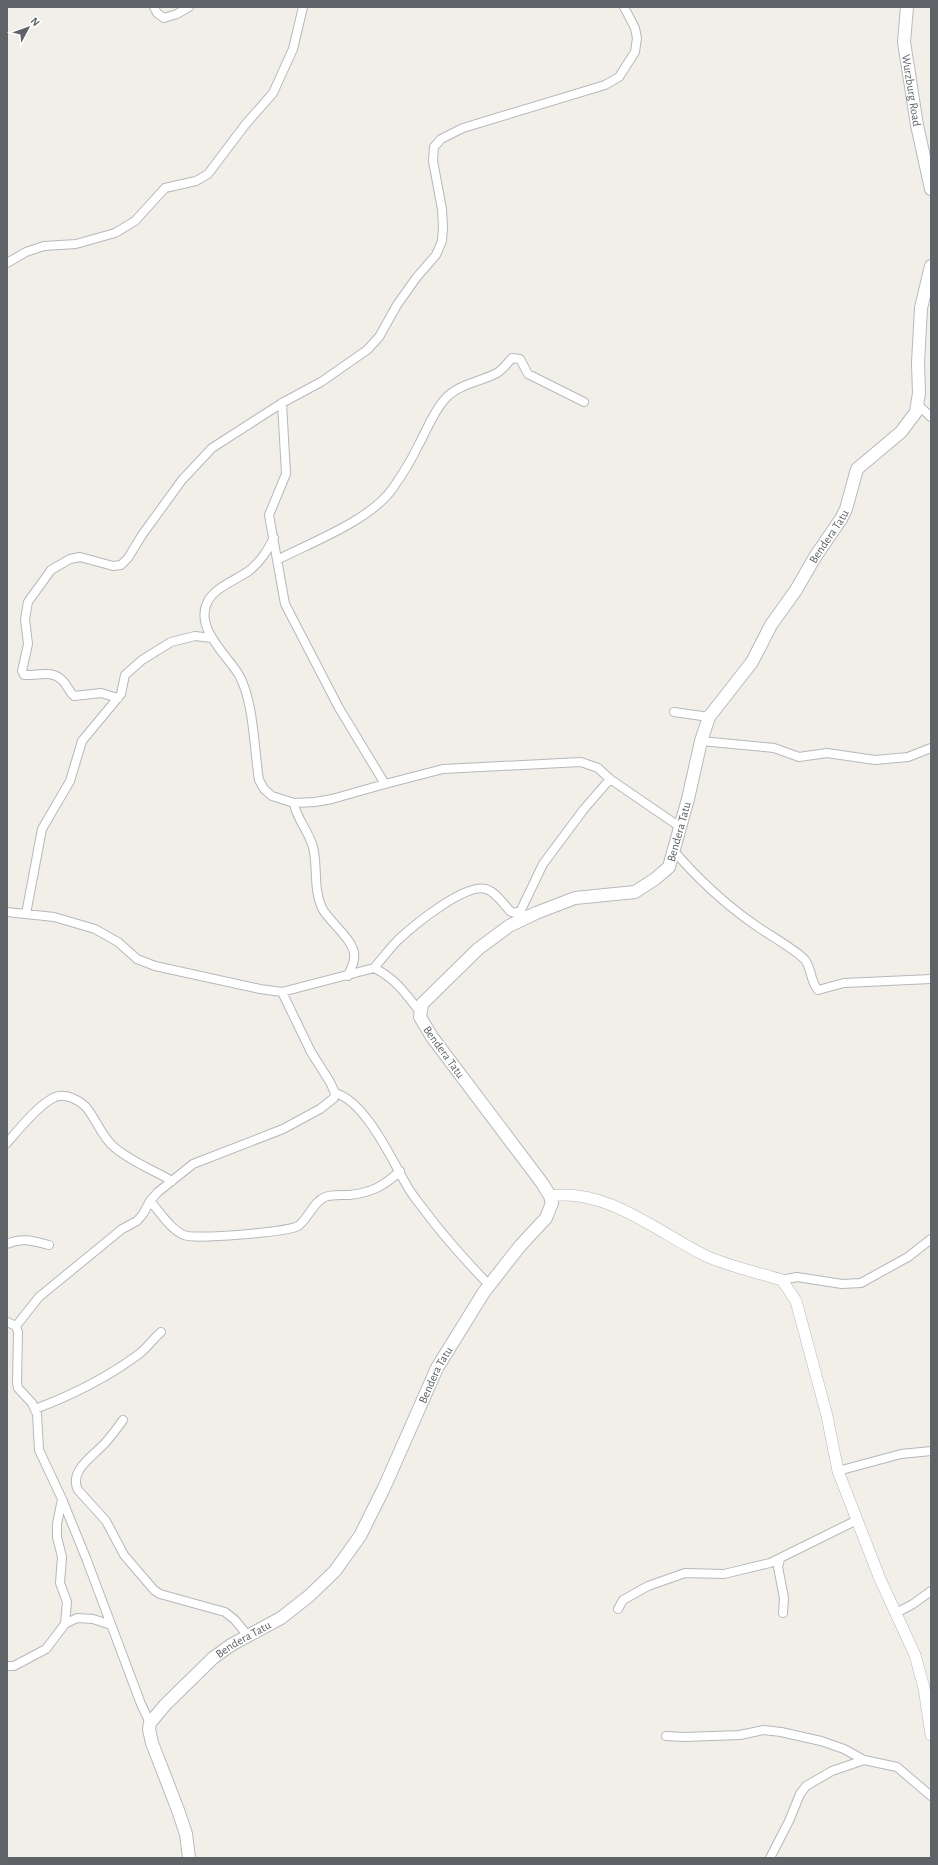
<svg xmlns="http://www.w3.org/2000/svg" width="938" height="1865" viewBox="0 0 938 1865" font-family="'Alegreya Sans',sans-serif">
<rect width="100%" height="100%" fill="#f1efe8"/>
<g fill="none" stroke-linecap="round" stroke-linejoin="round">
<g stroke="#b5b8bc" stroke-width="10">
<path id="minor" d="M154,7L157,13L164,18L177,14L189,7
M7,263L26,252L44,246L76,244L115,233L135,221L165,188L196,181L208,174L245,125L273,93L293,49L303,7
M282,403L286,474L269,515L285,604L339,708L385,784
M918,405L931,417
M274,538C267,551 261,561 250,570C237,580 214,587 207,603C195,629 228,656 239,675C254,702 254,749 259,780L264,789L272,796L294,803L315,802L332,799L385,784L443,769L581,762L598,768L610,779L680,827
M277,560C312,542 371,520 393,488C402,475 411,461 418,446C427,430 433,412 445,399C458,384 480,382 497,373C503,369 507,364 512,358L520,359L528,374L584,402
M118,698L101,693L74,696C69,692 68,686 63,681C52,669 38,676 24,675L22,671L28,644L25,619L28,602L51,570L70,559L80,557L113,566L121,565L128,558L142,535L182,480L212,448L282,403L321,382L367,350L379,337L397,305L416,278L436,255L442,241L443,227L442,209L433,161L434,147L441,139L463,128L605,85L619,77L635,52L637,38L635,28L624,7
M674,712L709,717
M701,741L774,748L799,757L827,753L875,760L908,757L931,748
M294,803C295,816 309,832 313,847C318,867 313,889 322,908C329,922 357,942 354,958C354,964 350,970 348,976
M674,851C698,879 725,904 755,925C766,933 798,951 805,960C812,969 810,981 818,990L844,983L931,979
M7,912L54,917L95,929L118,942L137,959L155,966L260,989L282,992L374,968C395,978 406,994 420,1012
M26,914L42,829L70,781L82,741L121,694L125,675L142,660L171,642L195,636L212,638
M522,914L521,910L543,864L584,809L610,779
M374,968C382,959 389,949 398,940C414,925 465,883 486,889C496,892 504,905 511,912L516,913L521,910
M335,1093C365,1101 391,1158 406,1184C411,1194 419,1203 425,1211C445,1238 467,1262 489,1285
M7,1143C18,1130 39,1104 55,1097C66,1093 79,1100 86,1107C96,1119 102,1137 114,1147C130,1161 153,1170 172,1181
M150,1201C160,1212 170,1229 184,1235C193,1240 288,1232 298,1226C309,1218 313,1202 325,1197C332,1194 341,1195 349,1195C371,1193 384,1186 400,1171
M7,1244C22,1237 33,1241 49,1245
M782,1280L797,1277L842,1284L861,1283L908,1257L931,1239
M7,1322L16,1326L18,1332L17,1382L18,1388L32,1403L37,1414L39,1450L62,1499L86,1558L141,1704L150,1723
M16,1326L39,1297L122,1229L137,1221L143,1214L150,1201L158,1192L193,1164L283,1129L320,1109L334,1098L335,1093L330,1082L311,1052L282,992
M35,1409C70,1396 108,1377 139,1354C147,1348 153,1339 161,1332
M123,1420C118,1427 112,1435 106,1442C95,1455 68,1470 78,1490L106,1521L124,1555L154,1590L160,1594L225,1612L235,1620L248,1636
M838,1471L901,1454L931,1451
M62,1499L57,1524V1537L62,1557L60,1583L67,1602L65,1624
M780,1559L778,1567L784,1598L783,1613
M618,1609L623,1600L648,1586L685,1573L724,1574L770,1563L857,1520
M896,1613L913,1604L931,1591
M7,1666H14L46,1649L65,1624L77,1618L93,1619L111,1625
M666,1736L684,1737L740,1735L764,1730L781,1732L821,1741L844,1749L864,1760L897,1767L931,1796
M770,1858L789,1821L800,1794L806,1786L832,1771L864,1760"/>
</g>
<g stroke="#b5b8bc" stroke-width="12">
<path id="tertiary" d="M550,1196C606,1187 659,1233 706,1256C731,1267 756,1272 782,1280L796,1301L827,1416L838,1471L880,1579L915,1655L924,1688L931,1735"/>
</g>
<g stroke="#b6babf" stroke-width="14">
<g id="secondary">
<path id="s1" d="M907,7L904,42L917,125L931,189"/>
<path id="s2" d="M189,1858L186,1834L178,1810L152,1743L149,1729L150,1723L165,1705L213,1658L231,1645L281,1618L309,1596L335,1571L360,1536L384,1488L437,1368L484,1292L520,1246L546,1218L552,1203L550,1196L542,1183L432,1037L420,1017L422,1004L478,949L509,926L536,913L575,898L635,892L655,879L669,867L688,799L701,741L709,717L752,662L771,625L796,590L815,557L841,519L846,509L857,469L901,432L916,412L919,393L918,363L921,308L931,266"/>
</g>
</g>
<use href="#minor" stroke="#fff" stroke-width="8"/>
<use href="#tertiary" stroke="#fff" stroke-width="11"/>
<use href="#secondary" stroke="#fff" stroke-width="12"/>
</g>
<g text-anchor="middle" stroke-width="3" stroke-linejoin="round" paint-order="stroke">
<g font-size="12" fill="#5f6368" stroke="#fff">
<text dy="4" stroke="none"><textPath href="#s1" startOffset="84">Wurzburg Road</textPath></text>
<text dy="4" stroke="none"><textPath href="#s2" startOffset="1719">Bendera Tatu</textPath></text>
<text dy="4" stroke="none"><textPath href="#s2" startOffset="1383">Bendera Tatu</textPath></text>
<text transform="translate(444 1052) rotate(54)" y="4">Bendera Tatu</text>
<text dy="4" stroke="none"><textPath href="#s2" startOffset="604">Bendera Tatu</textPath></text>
<text dy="4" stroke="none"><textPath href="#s2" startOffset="268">Bendera Tatu</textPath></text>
</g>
</g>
<rect width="938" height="1865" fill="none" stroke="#5f6368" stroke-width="16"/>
<g transform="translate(28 28) rotate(49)" stroke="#ffffff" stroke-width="3" paint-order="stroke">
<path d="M0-3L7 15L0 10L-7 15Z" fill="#5f6368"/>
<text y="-6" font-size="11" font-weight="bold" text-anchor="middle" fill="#5f6368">N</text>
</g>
</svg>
